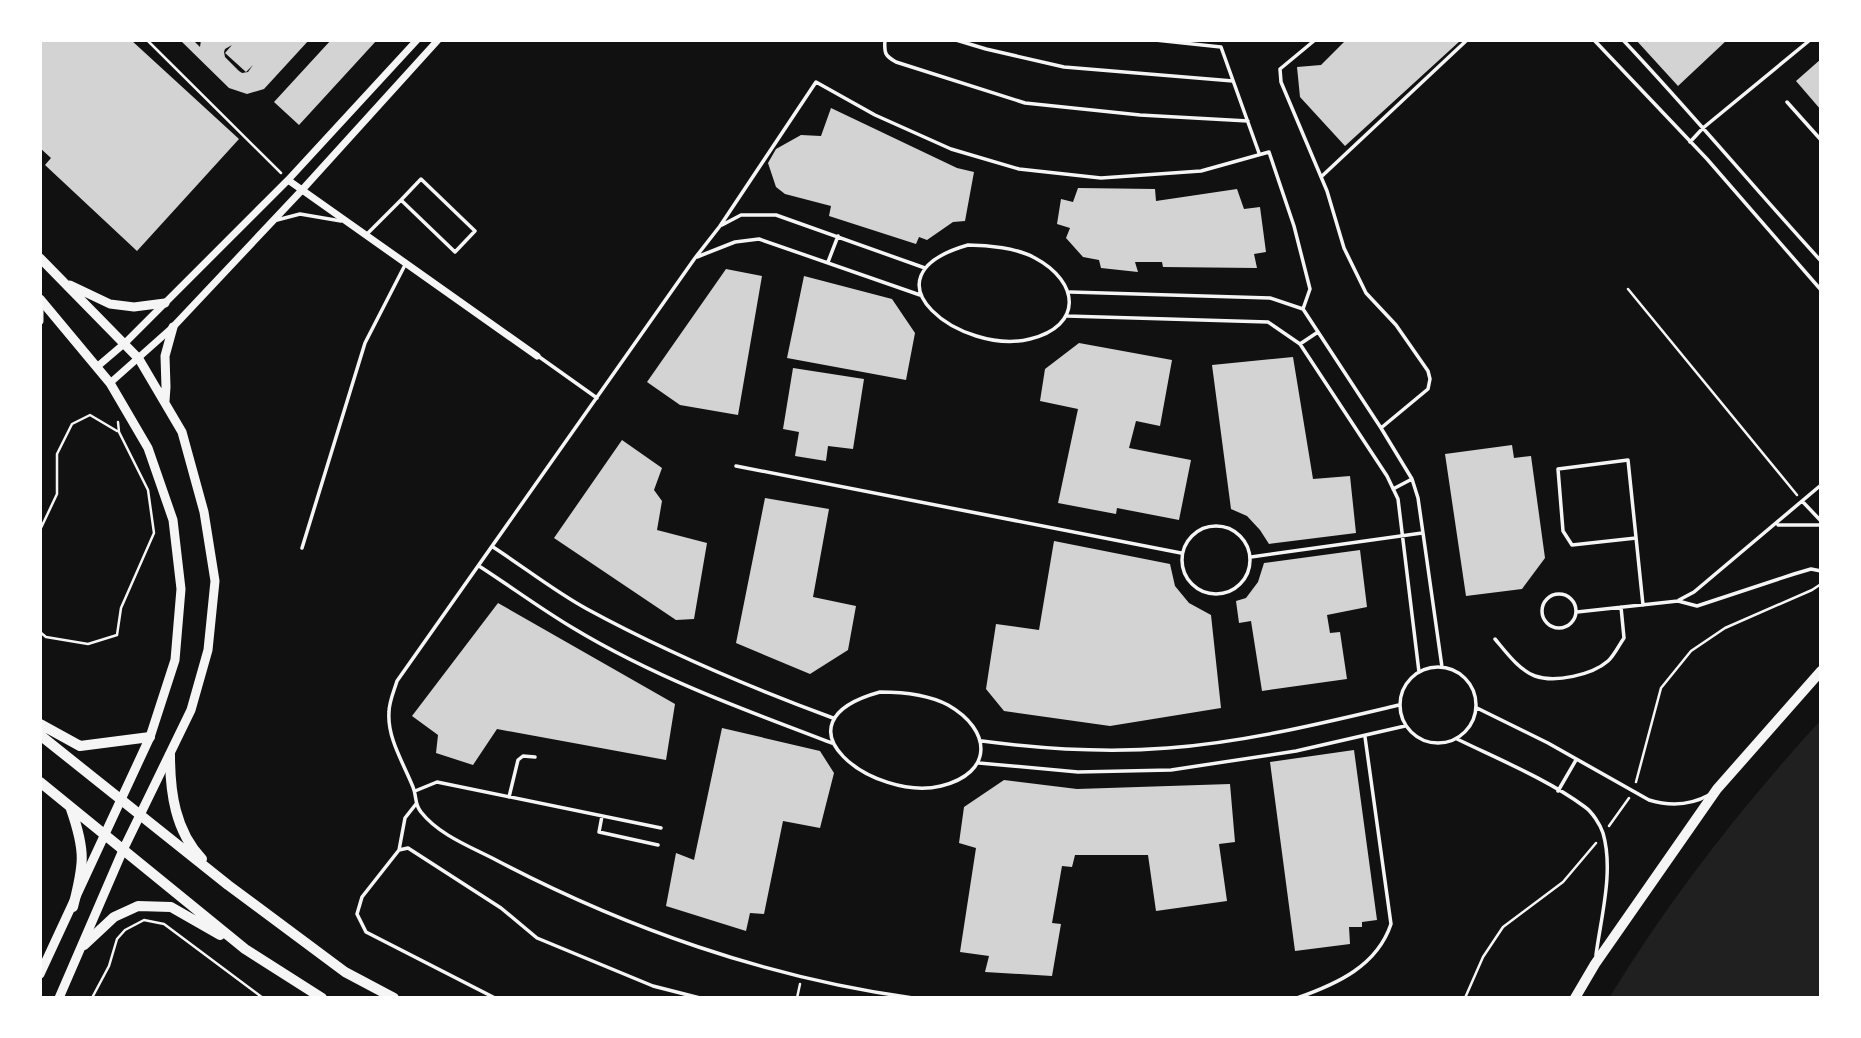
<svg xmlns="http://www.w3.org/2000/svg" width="1861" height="1038" viewBox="0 0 1861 1038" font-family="'Titillium Web',sans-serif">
<rect width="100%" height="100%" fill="#111"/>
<path fill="#202020" d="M1821,720V998H1609C1670,898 1742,806 1821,720Z"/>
<path fill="#d3d3d3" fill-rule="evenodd" d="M40,40H131L239,139L137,251L45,165L51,158L40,148Z
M180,40H193L200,47L201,40H309L264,89L247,94L229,88ZM232,45L225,53L246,72L253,65L248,72L242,73L239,71L225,57L224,52L225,49Z
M331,40H377L299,125L274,102Z
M1346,40H1461L1345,146L1300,97L1297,67L1321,65Z
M1636,40H1727L1678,86Z
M1821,59V110L1796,81Z
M831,108L957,168L974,172L965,221L953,222L927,240L919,237L916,244L829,216L831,206L785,194L776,187L768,163L776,149L801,135L821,136Z
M1078,188L1155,189L1156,201L1237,189L1244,209L1260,207L1266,252L1254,254L1257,268L1163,267L1162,262H1135L1138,272L1101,268L1099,260L1083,257L1066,238L1070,228L1057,224L1061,199L1073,202Z
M726,269L762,276L738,415L680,405L647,382Z
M804,276L892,299L915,333L906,380L787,358Z
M1079,343L1172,360L1160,426L1136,421L1129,448L1191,460L1179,520L1117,508L1116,514L1058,503L1078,409L1040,401L1045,369Z
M1293,357L1313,479L1350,476L1356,533L1269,544L1260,530L1247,516L1231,509L1212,365Z
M793,368L864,379L853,449L828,446L826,461L795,456L799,432L783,429Z
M622,440L662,468L654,490L662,501L657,530L707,543L694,619L676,620L554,538Z
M1512,445L1514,458L1531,456L1545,558L1522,589L1466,596L1445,454Z
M765,498L829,509L813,597L856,606L848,650L810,674L736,643Z
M1054,541L1170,564L1175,586L1189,603L1211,615L1221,708L1110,726L1004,711L986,689L996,624L1039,630Z
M1360,550L1367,607L1327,615L1330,633L1340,632L1347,679L1262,691L1251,621L1239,623L1236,601L1246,598L1258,582L1264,563Z
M498,603L675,704L666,760L497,729L473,765L436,753L438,735L412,716Z
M722,728L820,751L834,773L820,828L783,821L764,914L750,913L746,931L666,906L676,853L694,860Z
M1354,750L1377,920L1362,922V927H1349L1350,944L1295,951L1270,762Z
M1004,780L1077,789L1230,784L1235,842L1219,844L1227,901L1156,911L1148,855H1075L1072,867L1062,866L1052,923L1061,924L1052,976L985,972L989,956L960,952L976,848L959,843L964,807Z"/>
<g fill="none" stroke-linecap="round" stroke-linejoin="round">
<path stroke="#f5f5f5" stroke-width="2.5" d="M147,40L281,173
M1628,289L1797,495
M40,530L57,494V454L72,424L90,415L117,431
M40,632L46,637L88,644L117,635L121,608L154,533L148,490L119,432L118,422
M1636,782L1661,688L1691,651L1725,628L1812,590L1821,584
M1609,826L1629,798
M93,996L109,966L117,939L125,930L144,920L164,924L263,998
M797,998L800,984
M1465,998L1483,957L1503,927L1563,882L1596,843"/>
<path stroke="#f5f5f5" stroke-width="3.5" d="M885,40C884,53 885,56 896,62L1025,103L1140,115L1248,121
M956,40L986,49L1064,67L1233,81
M1155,40L1221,47L1259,153
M1315,40L1280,69L1281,82L1327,191L1344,248L1366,293L1396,325L1428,371L1430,379L1428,389L1381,428
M1594,40L1707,159L1821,290
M1623,40C1691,112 1754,188 1821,261
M1787,102L1821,140
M1690,142L1703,128L1810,40
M1321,177L1467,40
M277,220L300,214L341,221
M722,225L741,215H776L925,268
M366,235L401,200L455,252L475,231L421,179L401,200
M968,245C988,245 1017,248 1035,258C1080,282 1083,326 1030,339C963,356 856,277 968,245Z
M697,257L735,242L759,239L920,295
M828,262L838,236
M1070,292L1270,298L1303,309L1381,428L1412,479L1418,498L1423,533L1442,667
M1067,316L1268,322L1300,344L1387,476L1398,499L1419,672
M1300,344L1318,332
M538,356L597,398
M736,466L1181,553
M1393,489L1412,479
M1802,501L1821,521
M1778,525H1821
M1182 560a34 34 0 1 1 68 0a34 34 0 1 1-68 0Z
M1636,538L1572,545L1563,531L1558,469L1628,460L1643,605
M493,547C524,567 554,591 587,609C666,652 749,687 833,718
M302,548L365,343L405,265
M1251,557L1422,533
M479,566C510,586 541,609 573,628C654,677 744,710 832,743
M1542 611a17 17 0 1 1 34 0a17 17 0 1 1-34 0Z
M1679,600L1694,592L1821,485
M1577,612L1678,601L1697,606L1794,574L1811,569L1821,571
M1495,639C1506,652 1519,670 1535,676C1555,683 1592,675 1608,661C1614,656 1619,645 1624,638L1621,607
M1400 705a38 38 0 1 1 76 0a38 38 0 1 1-76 0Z
M880,692C901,692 929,695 948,705C992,730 994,773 941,786C875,802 767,723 880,692Z
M1477,708L1548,743L1649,800C1669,806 1689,806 1709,795
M1457,739C1498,759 1549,780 1585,807C1592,812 1600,824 1603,833C1614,871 1601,917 1596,955
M982,741C1043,749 1106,753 1168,748C1246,742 1323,723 1399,705
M979,763L1078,772L1171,770L1296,751L1405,726
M415,791L437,782L661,828
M1558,791L1576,760
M509,797L518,760L523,756L535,757
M602,816L599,832L658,845
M399,850L405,818L416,804
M495,998L366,932L357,914L362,897L399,850L408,848L501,908L537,938L653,986L700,998
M913,998C768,978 625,928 496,860C471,847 439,835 421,812C414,804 417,796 413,787C404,764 387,738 389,712C389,702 394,691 397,681L695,258L720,226L816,82L875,115L951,149L1019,169L1101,178L1201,171L1269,152L1294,226L1310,289L1303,309
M1297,998C1337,984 1377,966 1391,924L1365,737"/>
<path stroke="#f5f5f5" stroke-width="7" d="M288,180L537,356
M40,307V321
M98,366L125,343L288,180L417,40
M110,383L173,327L302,190L438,40"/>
<path stroke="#f5f5f5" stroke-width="9" d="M40,258L139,359L182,432L204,512L215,581L208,650L191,710L123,850L59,998
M70,285L110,304L134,307L165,303
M40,299L110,383L148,448L173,520L181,589L175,660L150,737L40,974
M165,401L166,387L165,356L173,327"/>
<path stroke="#f5f5f5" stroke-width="10" d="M40,724L80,746L150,737
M40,735L228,885L345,972L394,998
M170,755C170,792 175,831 202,859
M40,782L245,949L322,998
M71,809C86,852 84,864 73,907
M84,945L114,917L138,906L171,907L220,935"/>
<path stroke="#f5f5f5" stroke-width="10" d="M1575,998L1595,964L1717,789L1821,671"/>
</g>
<rect width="1861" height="1038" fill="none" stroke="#ffffff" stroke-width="84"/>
</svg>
